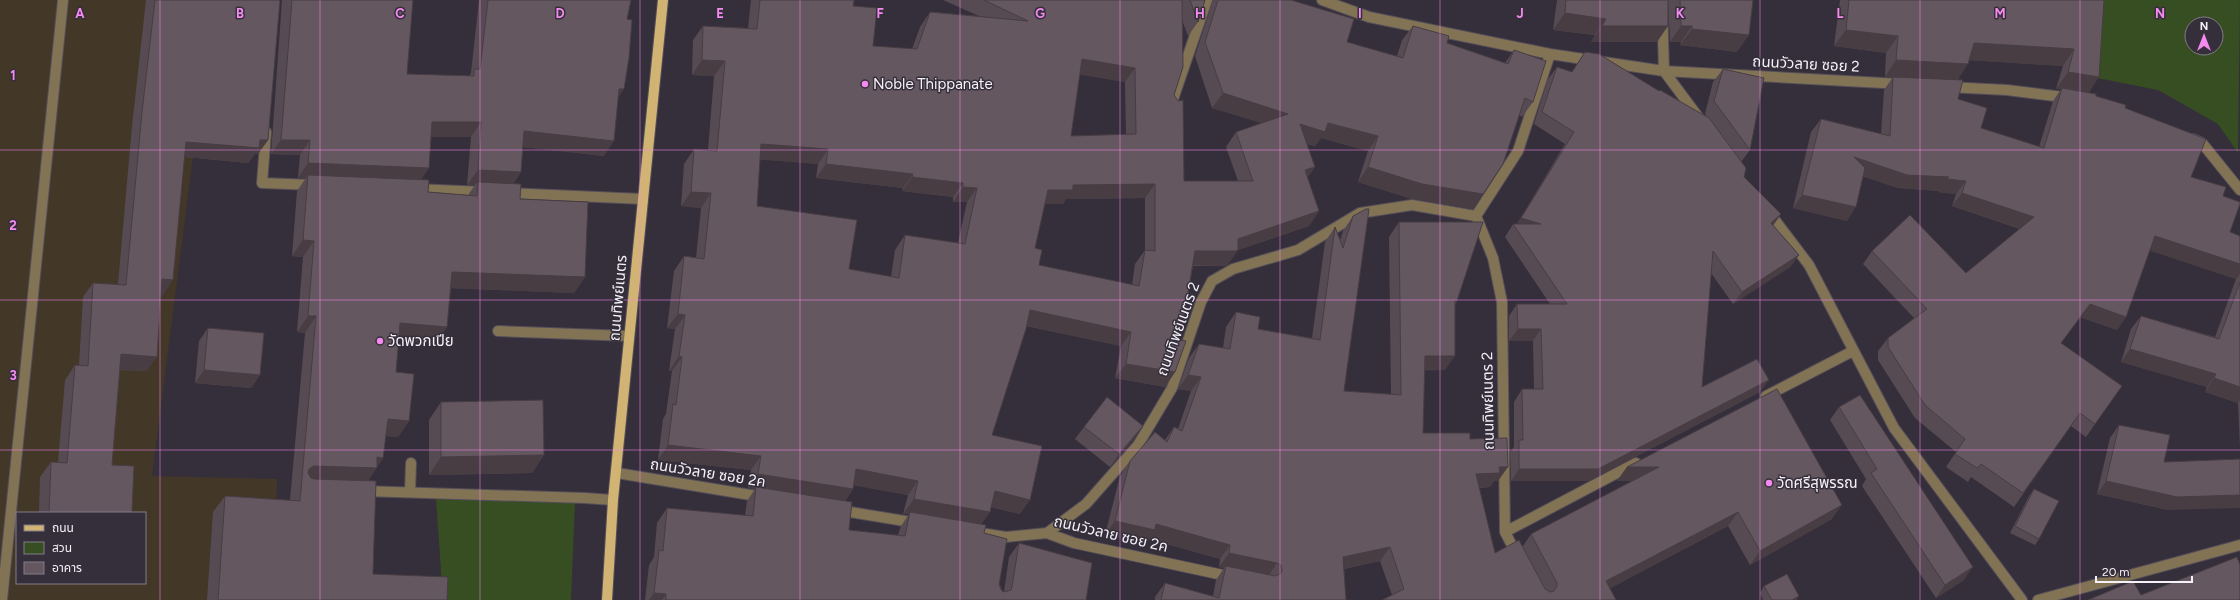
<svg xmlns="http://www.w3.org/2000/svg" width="2240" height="600" viewBox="0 0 2240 600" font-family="Figtree,'Noto Sans Thai',sans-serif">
<rect width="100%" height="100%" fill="#352f3b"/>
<path fill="#433728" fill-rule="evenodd" d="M0,0H213L152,476L277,479L275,600H0ZM17,513H145V583H17Z"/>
<path fill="#374d22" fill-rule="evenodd" d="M2099,0H2240L2238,153L2218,124L2158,90L2092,77ZM2192,24H2216V48H2192Z
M436,499L575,503L571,600H443Z"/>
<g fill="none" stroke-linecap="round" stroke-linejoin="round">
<g stroke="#544e59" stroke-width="12">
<path id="minor" d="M1322,0L1369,17L1550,54L1664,71L1901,84
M1662,0L1664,71L1699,118
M1947,87L2007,90L2071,98
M1170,108L1207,0
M266,132L262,183L315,185
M2193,139L2202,143L2240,190
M415,189L485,192
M507,193L643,199
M1768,211L1809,265L1894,428L2022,600
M1476,216L1493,258L1502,302L1505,532L1518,557
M1476,216L1518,151L1550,54
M498,331L629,336
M1766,396L1853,351
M617,473L763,497
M363,491L585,498L613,500
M410,492L411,463
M838,510L917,523
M1505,532L1636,463
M980,533L1006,537L1047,533L1074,543L1232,577
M1047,533L1086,504L1138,445L1172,388L1201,302L1212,281L1233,269L1298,250L1360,213L1412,205L1476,216
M2,600L63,0
M2038,600L2240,545"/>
</g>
<g stroke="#544e59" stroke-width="12">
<path id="major" d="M607,600L613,500L663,0"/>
</g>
<use href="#minor" stroke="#827355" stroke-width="10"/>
<use href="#major" stroke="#d1b373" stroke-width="10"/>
</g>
<path fill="#574b53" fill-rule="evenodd" d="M146,0H280L268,140L258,154H255L248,163L185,157L163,295L161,294L147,371L120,370L112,465L132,513H39L40,477L51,462H58L65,380L75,365H79L83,297L93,283L118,284L132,126Z
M282,0H413L407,74L469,76L471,73L479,0H631L627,19L618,98L604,156L523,147L521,172L513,184L520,199L585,277L574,293L451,288L447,327L436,343L399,340L396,372L409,421L398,437L386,436L383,458L368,481L373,574L447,600H207L213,512L225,496L290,500L305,333L297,332L303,257L292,256L297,191L306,178H298L300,155L271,154ZM431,137H471L467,185H475L468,195L428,192L421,180Z
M751,0H854L853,6L873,46L912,49L920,27L930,12L979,16L943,0H1205L1198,22L1188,36L1182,20L1174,95L1184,181H1238L1226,147L1236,132L1262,123L1212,108L1195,56L1213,0H1291L1347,42L1397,56L1402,40L1413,26L1447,43L1505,63L1514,50L1533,102L1522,117L1519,115L1473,209L1412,199L1358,182L1368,151L1321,138L1315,146L1307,144L1315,167L1307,178L1319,211L1309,226L1238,250L1228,264L1225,266H1193L1180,340L1175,372L1165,387L1115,378L1121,346L1026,326L992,435L1020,514L991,507L990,512L981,524L1002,591L1004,592L1009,557L1019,543L1086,600H645L649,565L654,557L657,523L667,508L745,516L747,501L755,489L748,488L751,470L658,460L663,419L666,414L672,371H669L675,329L667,328L674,271L684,256L696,258L701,208L681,206L684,164L694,149L708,150L714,76L692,75L693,40L703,26L748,28ZM1079,74L1125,82L1126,134L1071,136ZM760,159L818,164L816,178L903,188L902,191L953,197V202H967L958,243L905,235L895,250L891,277L849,269L757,206ZM1145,198V250L1135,264L1132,285L1039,265L1035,248L1045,204H1063L1066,199ZM854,485L908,495L903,514H909L901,526L898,535L849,530L845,501L853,489Z
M1557,0H1668L1657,42H1591L1595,35L1553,30Z
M1668,0H1753L1737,52L1680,45L1681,42H1670Z
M1840,0H2104L2089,93L2125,108L2191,177L2223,196L2230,232L2240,236V448L2238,403L2205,392L2207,387L2121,362L2131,329L2141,316L2215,337L2236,279L2149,250L2126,317L2117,330L2080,317L2061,343L2122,386L2086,437L2071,426L2014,507L1971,477L1968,482L1946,467L1956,452L1915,418L1878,360V351L1888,338L1914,318L1863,264L1872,251L1966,273L2020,229L1952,206L1956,194L1938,192L1939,191L1898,188L1863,176L1847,221L1793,208L1811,132L1821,119L1881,134L1884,90L1893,77H1885L1886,53L1834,46ZM1970,60L2063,66L2056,89H2061L2053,101L2039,147L1981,128L1958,99L1957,80Z
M1585,52L1706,116L1705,114L1713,82L1723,69L1750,150L1741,162L1744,177L1781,214L1773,225L1799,255L1790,267L1733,304L1711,273L1702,387L1760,392L1589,481H1511L1510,452L1514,447V402L1522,389H1534L1533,341H1509V316L1517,304H1550L1505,237L1513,224H1517L1565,144L1534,124L1548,79L1557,67L1572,72Z
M1353,216L1344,391L1391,394L1389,237L1399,222L1457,301L1455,305L1445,370H1424L1423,433L1470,439L1498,481H1494L1490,487L1479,488L1495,553L1523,546L1531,534L1632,481H1617L1627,467L1832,519L1750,565L1728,526L1610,588L1616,600L1392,595L1380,561L1344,569L1346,600H1155V597L1165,583L1213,596L1216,580L1224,568L1219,567L1220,559L1149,539L1145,544L1105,535L1120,476L1130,461L1165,440L1174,427L1178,429L1191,391L1178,389L1189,358L1199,344L1223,348L1226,327L1236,312L1258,329L1312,338L1325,242L1335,227L1340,240L1343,231Z
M208,328L260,375L251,388L195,383L199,341Z
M441,402L544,455L532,473L429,475V420Z
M1839,407L1964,580L1936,598L1862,486L1866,479L1830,420Z
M2119,425L2164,462L2168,510L2097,494L2110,438Z
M1143,426L1134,439L1110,467L1075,439L1084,427Z
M2034,489L2039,539L2035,545L2010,533L2029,496Z
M1764,586L1797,600H1763L1760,593Z"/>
<path fill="#473d43" d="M1565,13L1606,19L1595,35L1553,30Z
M1602,26H1668L1657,42H1591Z
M1681,26H1692L1681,42H1670Z
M1692,29L1749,35L1737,52L1680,45Z
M1846,30L1898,36L1886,53L1834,46Z
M1974,43L2074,49L2063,66L1963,60Z
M1082,59L1135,68L1125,82L1071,73Z
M702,60L725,61L714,76L692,75Z
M1896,60L1968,64L1957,81L1885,77Z
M2068,72L2099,77L2088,94L2062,88L2061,89H2056Z
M619,89H624L614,104Z
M1223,93L1288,114L1278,128L1212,108Z
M432,122H481L471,137H421Z
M1328,123L1378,136L1368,151L1321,138L1315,146L1290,138L1300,124Z
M524,131L614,141L604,156L514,146Z
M260,140H268L258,154H255L248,163L176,156L186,142Z
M281,140H310L300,155L271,154Z
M761,144L828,149L818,164L751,159Z
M1854,157L1949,177L1966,181L1956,194L1938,192L1939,191L1898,188L1845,171Z
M308,163L429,168L419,183L308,175L306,178H298Z
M826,164L913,174L903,188L816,178Z
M1315,167L1305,181V170Z
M1368,167L1483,194L1473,209L1412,199L1358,182Z
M478,170L521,172L511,187L478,182L475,185H467Z
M912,177L963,183L953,197L902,191Z
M1155,184L1145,198L1066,199L1063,204H1038L1048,190L1073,185Z
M963,187L977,188L967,202H953Z
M691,192L711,193L701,208L681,206Z
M1962,193L2034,217L2025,230L1952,206Z
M1802,195L1856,207L1847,221L1793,208Z
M1319,211L1309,226L1238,250L1228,264L1225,266L1185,265L1195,251L1238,239Z
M1781,214L1772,227L1771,223Z
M1521,218L1541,224L1515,227Z
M2155,236L2240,264V274L2236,279L2145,249Z
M303,240L314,241L303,257L292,256Z
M1799,255L1790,267L1733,304L1742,292Z
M452,272L585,277L574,293L441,288Z
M162,279L173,280L163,295L152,293Z
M2090,304L2126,317L2117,330L2080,317L2052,356Z
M1030,310L1131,332L1121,346L1019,324Z
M678,314L685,315L675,329L667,328Z
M308,316H316L305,333L297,332Z
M400,323L447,327L436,343L389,339Z
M1518,329H1541L1533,341H1509Z
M2130,349L2216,374L2207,387L2121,362Z
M121,354L157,357L147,371L111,369Z
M679,356L682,357L672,371H669Z
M1425,356H1455L1445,370L1415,371Z
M1126,364L1175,372L1165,387L1115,378Z
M204,370L260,375L251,388L195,383Z
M1188,375L1201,377L1191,391L1178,389Z
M2214,378L2240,387V400L2238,403L2205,392Z
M1769,380L1760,392L1589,481H1511L1519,469Z
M388,419L409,421L398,437L376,435Z
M1143,426L1134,439L1110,467L1119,454Z
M668,445L761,456L751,470L658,460Z
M544,455L532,473L429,475L441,457Z
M377,457L383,458L366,484L303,482L309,469L314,466Z
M1499,467H1508L1498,481H1494L1490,487L1466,488L1476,474Z
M1627,467H1659L1649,481H1617Z
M856,469L918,481L908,495L845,484Z
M758,474L853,489L843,504L756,487L755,489L748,488Z
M2106,481L2240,495V508L2168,510L2097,494Z
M995,491L1030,500L1020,514L985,506Z
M914,499L990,512L980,526L910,512L909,514H903Z
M1842,505L1832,519L1750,565L1760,551Z
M1738,512L1728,526L1596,596L1606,581Z
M1115,521L1156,524L1230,545L1220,559L1149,539L1145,544L1105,535Z
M1390,547L1380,561L1333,571L1343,557Z
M1229,553L1277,563L1267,578L1226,566L1224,568L1219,567Z
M1973,567L1964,580L1936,598L1945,585Z
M654,593L666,594L662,600H649Z
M1799,596L1797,600H1792Z"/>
<path fill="#655760" stroke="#473d43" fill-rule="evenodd" d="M155,0H280L268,140H260L259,148L186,142L173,280L162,279L157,357L121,354L112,465L134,466L132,513H49L51,462L67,463L75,365L88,366L93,283L126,285L142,112Z
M292,0H413L407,74L474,76V69H480L488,0H631L627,19L632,20L629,58L624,89H619L614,141L524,131L521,172L478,170L481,122H432L429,168L308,163L310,140H281Z
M760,0H854L853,6L877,8L873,46L917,49L930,12L1028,21L984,0H1182L1183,67L1174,95L1178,101L1183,100L1184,181H1253L1236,132L1288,114L1223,93L1205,42L1218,0H1291L1354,19L1347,42L1403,58L1413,26L1449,36L1447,43L1508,64L1514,50L1546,61L1533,102L1525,98L1503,164L1483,194L1422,184L1368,167L1378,136L1328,123L1325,132L1300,124L1315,167L1305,170L1319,211L1238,239V250L1236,251H1195L1180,340L1186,341L1175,372L1126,364L1131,332L1030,310L1026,329L992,435L1042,446L1030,500L995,491L990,512L914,499L918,481L856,469L853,489L758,474L761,456L668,445L673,404L676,405L682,357L679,356L685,315L678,314L684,256L704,259L711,193L691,192L694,149L717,151L725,61L702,60L703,26L757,29ZM1082,59L1135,68L1136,134L1071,136ZM761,144L828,149L826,164L913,174L912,177L963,183V187L977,188L965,244L905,235L899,278L849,269L857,220L757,206ZM1155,184V251L1145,250L1139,286L1039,265L1042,250L1035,248L1048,190H1073V185Z
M1190,0H1205L1198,22Z
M1566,0H1668V26H1602L1606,19L1565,13Z
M1680,0H1753L1749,35L1692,29V26H1681Z
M1849,0H2104L2099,77L2068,72L2074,49L1974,43L1968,64L1896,60L1898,36L1846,30Z
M1585,52L1599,54L1659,91L1660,90L1709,118L1746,168L1744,177L1781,214L1771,223L1799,255L1742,292L1713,251L1702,387L1757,359L1769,380L1598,469H1519V440H1523L1522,389H1543L1541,329H1518L1517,304H1567L1513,224H1541L1521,218L1574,132L1542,112L1557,67L1572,72Z
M1723,69L1764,78L1750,150L1714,101Z
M1893,77L1963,80L1958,99L1987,108L1981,128L2044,148L2062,88L2096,94V96L2126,105L2125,108L2206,139L2191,177L2226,187L2223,196L2240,202V204L2230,232L2240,236V264L2155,236L2126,317L2090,304L2061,343L2122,386L2095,424L2080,413L2023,493L1981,464L1977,468L1955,454L1965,439L1925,405L1888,347V338L1927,309L1872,251L1910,215L1966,273L2034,217L1962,193L1966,181L1947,179L1949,177L1907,175L1854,157L1865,168L1856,207L1802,195L1821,119L1890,136Z
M308,175L429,180L428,192L477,196L478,182L521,184L520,199L588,202L585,277L452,272L447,327L400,323L396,372L414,374L409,421L388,419L383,458L377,457V468L314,466L309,469L308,473L311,478L314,479L376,481L373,574L448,577L447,600H218L225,496L300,501L316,316H308L314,241L303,240Z
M1366,209H1369L1344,391L1401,395L1399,222H1483L1457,301H1455V356H1425L1423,433H1470V439L1507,438L1508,467H1499L1500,473L1476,474L1495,553L1519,540L1545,589L1550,592L1554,591L1557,586V583L1531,534L1659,467H1627L1777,389L1842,505L1760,551L1738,512L1606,581L1616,600H1382L1404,589L1390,547L1343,557L1346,600H1161L1165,583L1219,598L1226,566L1275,576L1280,574L1282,571L1281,565L1277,563L1229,553L1230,545L1156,524L1155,530L1115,521L1130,461L1155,432L1167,442L1174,427L1182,431L1201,377L1188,375L1199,344L1230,349L1236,312L1260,317L1258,329L1320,340L1335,227L1343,248L1353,216Z
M2240,282V387L2214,378L2216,374L2130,349L2141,316L2219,339Z
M208,328L264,333L260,375L204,370Z
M1860,395L1973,567L1945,585L1871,473L1877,469L1839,407Z
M1107,397L1143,426L1119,454L1084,427Z
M543,400L544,455L441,457V402Z
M2119,425L2170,435L2164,462L2240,459V495L2177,497L2106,481Z
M756,487L852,502L849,530L905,536L910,512L986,525L984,533L1007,539L999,585L1002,591L1005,592L1011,590L1012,587L1019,543L1092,563L1086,600H666V594L654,593L659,550L663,551L667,508L753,516Z
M2034,489L2059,501L2039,539L2015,526Z
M2237,557L2240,565V600H2088L2133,581L2141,595Z
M1787,574L1799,596L1792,600H1772L1764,586Z"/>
<path fill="none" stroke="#f489ef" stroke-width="1" stroke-opacity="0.55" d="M160,0V600M320,0V600M480,0V600M640,0V600M800,0V600M960,0V600M1120,0V600M1280,0V600M1440,0V600M1600,0V600M1760,0V600M1920,0V600M2080,0V600M0,150H2240M0,300H2240M0,450H2240"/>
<g fill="#f489ef" stroke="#352f3b" stroke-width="1.5">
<circle cx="865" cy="84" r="4"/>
<circle cx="380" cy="341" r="4"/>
<circle cx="1769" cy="483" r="4"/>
</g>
<g text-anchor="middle" stroke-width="3" stroke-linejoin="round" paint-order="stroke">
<g font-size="15" fill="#f5f1f9" stroke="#352f3b">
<text transform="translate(1806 64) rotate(3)" y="5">ถนนวัวลาย ซอย 2</text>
<text transform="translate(618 298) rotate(-85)" y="5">ถนนทิพย์เนตร</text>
<text transform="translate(1178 329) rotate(-70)" y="5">ถนนทิพย์เนตร 2</text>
<text transform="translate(1488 401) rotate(-91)" y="5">ถนนทิพย์เนตร 2</text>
<text transform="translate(708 473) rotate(9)" y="5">ถนนวัวลาย ซอย 2ค</text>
<text transform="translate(1111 534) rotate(13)" y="5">ถนนวัวลาย ซอย 2ค</text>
</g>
<g font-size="15" fill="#f5f1f9" stroke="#352f3b" text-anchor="start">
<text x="873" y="89">Noble Thippanate</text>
<text x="388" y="346">วัดพวกเปีย</text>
<text x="1777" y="488">วัดศรีสุพรรณ</text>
</g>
</g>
<g font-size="13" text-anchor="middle" font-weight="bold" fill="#f489ef" stroke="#352f3b" stroke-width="3" stroke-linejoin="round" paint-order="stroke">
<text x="80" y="18">A</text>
<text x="240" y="18">B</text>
<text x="400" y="18">C</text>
<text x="560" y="18">D</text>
<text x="720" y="18">E</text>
<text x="880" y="18">F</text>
<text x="1040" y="18">G</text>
<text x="1200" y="18">H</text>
<text x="1360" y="18">I</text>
<text x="1520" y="18">J</text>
<text x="1680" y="18">K</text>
<text x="1840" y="18">L</text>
<text x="2000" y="18">M</text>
<text x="2160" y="18">N</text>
<text x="13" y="80">1</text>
<text x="13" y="230">2</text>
<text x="13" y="380">3</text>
</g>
<rect x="16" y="512" width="130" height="72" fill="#352f3b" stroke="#827d87"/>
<rect x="24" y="525" width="20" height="6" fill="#d1b373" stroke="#827d87"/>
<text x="52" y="532" font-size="12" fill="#f5f1f9">ถนน</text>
<rect x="24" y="542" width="20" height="12" fill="#374d22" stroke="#827d87"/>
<text x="52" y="552" font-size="12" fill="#f5f1f9">สวน</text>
<rect x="24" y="562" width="20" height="12" fill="#655760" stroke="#827d87"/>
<text x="52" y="572" font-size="12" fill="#f5f1f9">อาคาร</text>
<g transform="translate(2204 36)"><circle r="19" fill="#352f3b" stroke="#827d87"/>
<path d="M0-3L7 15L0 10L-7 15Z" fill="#f489ef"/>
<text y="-6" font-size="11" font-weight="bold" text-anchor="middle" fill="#f5f1f9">N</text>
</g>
<path d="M2096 576v6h96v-6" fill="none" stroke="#f5f1f9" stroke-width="2"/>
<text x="2102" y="576" font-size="12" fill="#f5f1f9" stroke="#352f3b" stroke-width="3" paint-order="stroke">20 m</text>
</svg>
